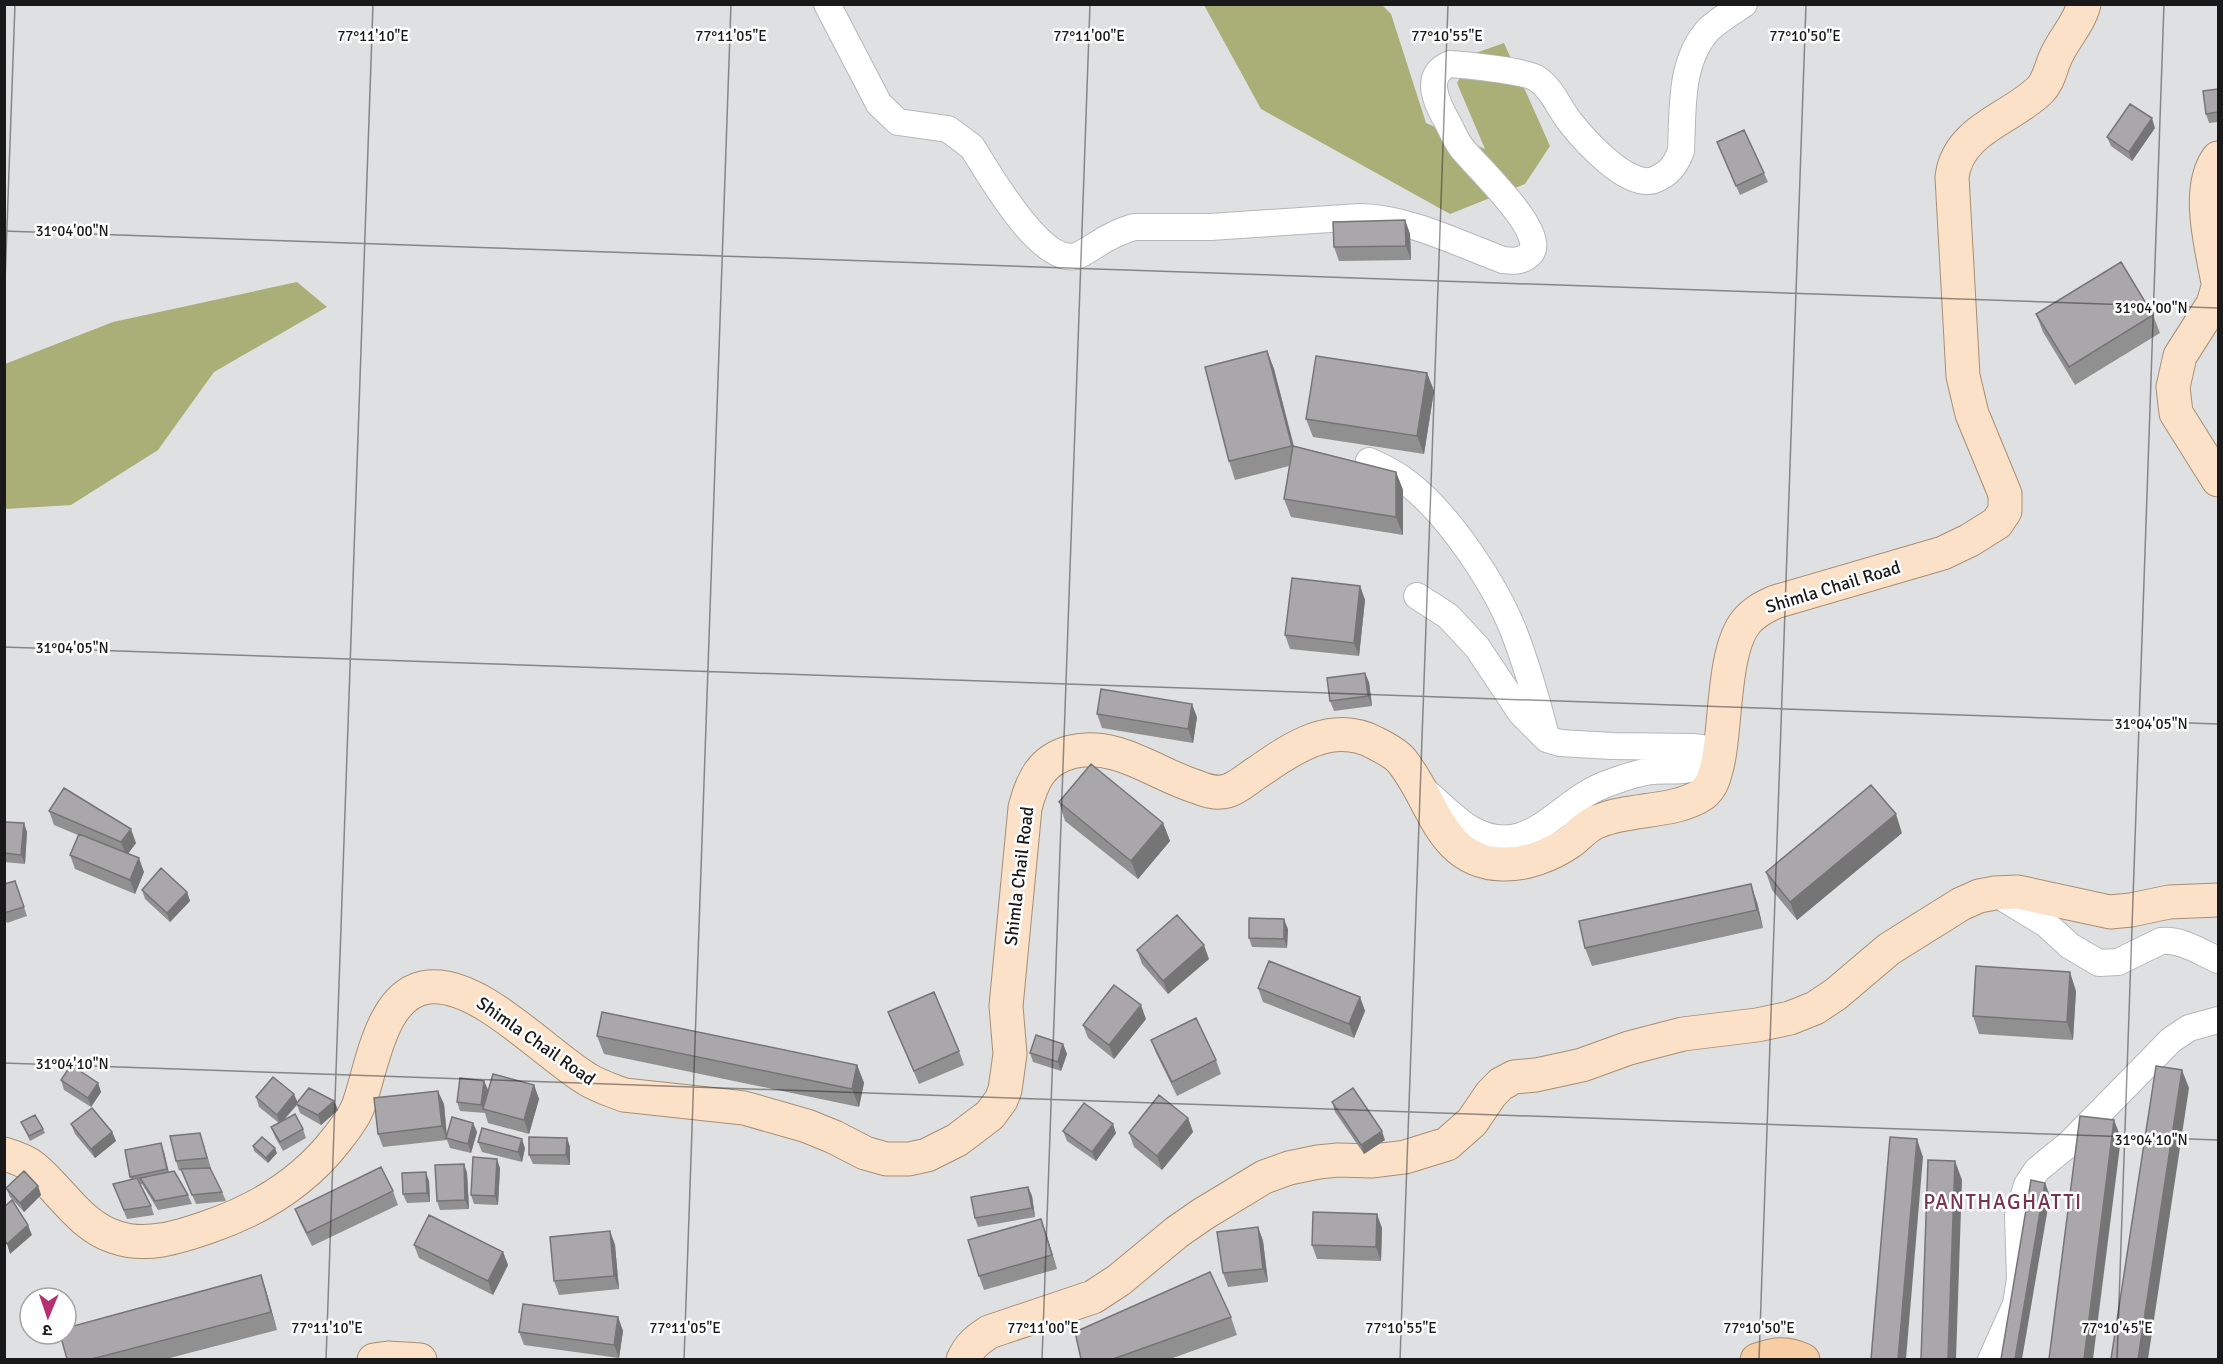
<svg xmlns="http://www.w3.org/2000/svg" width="2223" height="1364" viewBox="0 0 2223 1364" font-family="Signika,'Noto Sans Devanagari',sans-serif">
<rect width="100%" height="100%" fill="#dfe0e1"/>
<path fill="#a9af77" d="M1204,5H1382L1391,14L1426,123L1485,149L1457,83L1473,54L1504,43L1550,146L1525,184L1450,214L1261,109Z
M297,282L327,307L214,372L158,450L71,505L5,509V364L113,322Z"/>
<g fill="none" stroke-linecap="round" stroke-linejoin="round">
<g stroke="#b5b7b8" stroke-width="28">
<path id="minor" d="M827,4L879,104L898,122L948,129L972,147C988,172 1040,265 1076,256C1083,254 1090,248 1096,245C1108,237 1120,231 1134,227H1210L1360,217C1409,218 1457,243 1503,260C1512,261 1521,262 1529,255C1552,235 1474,165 1461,147C1456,140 1452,131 1448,123C1437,104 1422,75 1450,64C1466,65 1524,71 1536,78C1552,88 1559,108 1570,122C1585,141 1628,189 1654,180C1669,174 1675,166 1681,151C1683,111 1679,61 1709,29C1719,20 1732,12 1744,4
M1369,461C1383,467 1397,474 1409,484C1449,515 1495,584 1514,632C1527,666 1537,701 1546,736
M1417,596L1448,616L1477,647L1521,713L1547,739L1560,743L1612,746L1692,747L1701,748L1705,753L1702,763C1688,774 1669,769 1653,771C1638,772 1623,778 1609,783C1558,800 1530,862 1471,829C1458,822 1438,802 1425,791
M1995,893L2046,924L2070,946L2099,963L2118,962L2161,941C2182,939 2200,952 2218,960
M1991,1360L2016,1304L2020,1279L2018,1215L2027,1185L2037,1170L2070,1143L2171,1040L2189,1028L2218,1020"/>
</g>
<g stroke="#a98e74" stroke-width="35">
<path id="major" d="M2218,158C2195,189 2212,248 2218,283
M2218,287L2213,304L2180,356L2173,387L2176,413L2218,480
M4,1154C14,1157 26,1161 33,1167C61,1190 80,1226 115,1237C146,1248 179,1237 208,1227C258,1210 304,1182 337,1139C345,1129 355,1116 359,1104C372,1068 381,991 429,987C480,982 544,1053 587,1079C598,1086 611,1090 624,1095L744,1108L807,1126L834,1137L865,1153L886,1159H909L927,1155L957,1140L990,1115L1001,1100L1005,1090L1010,1054L1006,1006L1025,808C1032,781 1041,760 1071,752C1117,741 1155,774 1197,787C1207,791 1216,794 1227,791C1238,788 1248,778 1258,772C1292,748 1333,720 1375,743C1383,747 1395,753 1401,760C1434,799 1439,862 1502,864C1526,865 1551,855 1570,842C1579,835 1587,825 1599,821C1630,808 1676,813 1703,794C1713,786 1715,774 1718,762C1726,726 1723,650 1746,622C1754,612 1764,607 1775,602L1943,553L1970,540L1997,523L2005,511V494L1972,414L1963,376L1952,177C1958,129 2011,119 2040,90C2048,82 2050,71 2054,61C2061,41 2079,25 2084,4
M374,1360L388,1358L420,1360
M963,1360C969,1346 977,1340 989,1332L1093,1297L1119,1280L1177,1232L1203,1214L1264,1177L1289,1168L1318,1162L1338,1160L1373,1161L1405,1157L1447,1144L1472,1122L1491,1094L1501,1084L1514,1077L1536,1075L1582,1065L1629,1048L1683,1034L1757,1025L1790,1018L1815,1008L1836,994L1889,949L1961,904L1979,896L1995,893L2018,892L2110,912L2131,910L2169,902L2218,900"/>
</g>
<g stroke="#a98e74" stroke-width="35">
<path id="highway" d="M1757,1360C1774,1354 1786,1352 1803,1360"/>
</g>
<use href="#minor" stroke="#fff" stroke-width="26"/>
<use href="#major" stroke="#fae1c8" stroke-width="33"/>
<use href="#highway" stroke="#f7cda4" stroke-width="33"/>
</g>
<path fill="#919091" d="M2218,89V122L2209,123L2206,114Z
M2155,128L2132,161L2111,146L2107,137Z
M1717,142L1764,173L1768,182L1740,195Z
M1405,220L1410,234L1411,260L1339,261L1334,247Z
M2036,314L2153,315L2160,333L2075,385L2043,332Z
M1267,351L1274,369L1294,446L1396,472L1403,490V535L1291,517L1284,499L1289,466L1235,480L1229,461Z
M1427,373L1434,391L1424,454L1313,437L1306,419Z
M1360,586L1365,600L1359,656L1290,649L1285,635Z
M1369,682L1372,706L1334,711L1330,701Z
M1097,714L1197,717L1193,743L1102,728Z
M1059,802L1163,823L1170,841L1138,879L1065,821Z
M49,811L136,843L128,854L144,872L135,894L75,869L70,855L78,835L54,825Z
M4,822L27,832L25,864L4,862Z
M1902,833L1797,920L1772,890L1766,872Z
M15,881L27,916L7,923L4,917V884Z
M142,890L187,892L190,901L170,922L145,899Z
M1757,902L1763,928L1592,966L1585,948Z
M1288,929L1287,948L1252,947L1249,938Z
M1137,950L1209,959L1168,994L1142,964Z
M1258,988L1360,997L1365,1011L1354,1038L1263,1002Z
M2076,991L2073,1040L1979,1034L1973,1016Z
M888,1012L959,1051L964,1065L919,1084Z
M1146,1019L1114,1059L1088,1038L1083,1025Z
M597,1036L857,1065L864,1083L859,1107L604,1054Z
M1151,1040L1216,1060L1221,1074L1177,1096L1156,1053Z
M1063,1044L1067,1054L1061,1071L1033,1062L1030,1053Z
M61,1080L98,1083L101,1092L91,1107L64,1090Z
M484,1081L488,1090L487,1095L534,1085L539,1099L529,1134L488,1123L485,1113L460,1111L457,1102Z
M256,1097L297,1103L334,1101L338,1110L321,1125L300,1113L297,1105L284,1120L303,1129L306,1138L283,1151L275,1137L271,1127L279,1123L259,1107Z
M1332,1102L1385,1140L1364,1154L1335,1112Z
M444,1104L447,1136L473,1123L477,1132L471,1153L450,1148L447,1140L383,1147L378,1134Z
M1188,1118L1193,1132L1162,1170L1134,1147L1129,1133Z
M21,1122L43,1129L45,1133L30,1141Z
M71,1124L112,1132L116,1141L95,1158L75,1134Z
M1063,1131L1116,1133L1096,1161L1067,1141Z
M567,1138L570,1147V1165L533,1164L529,1155Z
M203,1142L211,1168H209L222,1192L226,1201L196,1204L181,1170L179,1171L176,1161Z
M478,1142L525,1148L522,1162L482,1152Z
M253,1146L277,1153L268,1163L254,1151Z
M164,1152L169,1172L188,1195L192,1204L158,1210L142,1184L140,1185L151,1206L154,1215L127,1219L113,1184L131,1180L130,1177Z
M464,1164L467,1173L469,1209L440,1210L437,1201Z
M500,1168L498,1205L474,1204L471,1195Z
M429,1181L430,1202L407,1203L403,1194Z
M38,1186L41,1195L24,1212L10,1197L6,1188Z
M1028,1187L1032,1196L1035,1217L978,1227L975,1218Z
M393,1191L398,1205L312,1246L300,1222L295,1209Z
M1041,1219L1057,1269L984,1290L979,1276Z
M1258,1227L1263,1241L1268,1282L1228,1287L1223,1273Z
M1382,1228L1381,1261L1317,1259L1312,1245Z
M610,1231L615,1245L619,1289L559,1295L554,1281Z
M414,1245L503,1252L508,1265L493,1295L419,1258Z
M261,1275L267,1294L277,1330L166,1359H67Z
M618,1317L623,1331L619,1358L524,1345L519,1332Z
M1231,1317L1237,1335L1170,1359H1081Z"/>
<path fill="#767576" d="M2152,118L2155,128L2132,161L2129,152Z
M1405,220L1410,234L1411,260L1406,246Z
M1267,351L1274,369L1298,464L1292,446Z
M1427,373L1434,391L1424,454L1417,436Z
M1396,472L1403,490V535L1396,517Z
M1360,586L1365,600L1359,656L1354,643Z
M1365,673L1369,682L1372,706L1368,696Z
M1192,704L1197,717L1193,743L1188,729Z
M1896,814L1902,833L1797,920L1790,902Z
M24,823L27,832L25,864L21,855Z
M1163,823L1170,841L1138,879L1131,861Z
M131,829L136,843L126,856L121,842Z
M139,858L144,872L135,894L130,880Z
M1751,884L1757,902L1763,928L1757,910Z
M187,892L190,901L170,922L167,913Z
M1284,919L1288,929L1287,948L1284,939Z
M1204,945L1209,959L1168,994L1163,981Z
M2070,972L2076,991L2073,1040L2067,1022Z
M1360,997L1365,1011L1354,1038L1349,1024Z
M1141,1005L1146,1019L1114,1059L1109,1045Z
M1063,1044L1067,1054L1061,1071L1058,1062Z
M857,1065L864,1083L859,1107L852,1089Z
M2182,1070L2189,1088L2148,1359H2138Z
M484,1081L488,1090L485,1109H483L485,1114L481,1105Z
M98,1083L101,1092L91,1107L88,1098Z
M534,1085L539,1099L529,1134L524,1120Z
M438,1091L444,1104L447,1140L442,1126Z
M294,1094L298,1103L280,1124L277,1115Z
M334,1101L338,1110L321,1125L318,1115Z
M1188,1118L1193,1132L1162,1170L1157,1156Z
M2114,1120L2121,1138L2093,1359H2084Z
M473,1123L477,1132L471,1153L468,1144Z
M1113,1124L1116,1133L1096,1161L1092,1152Z
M1382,1131L1385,1140L1364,1154L1361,1145Z
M112,1132L116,1141L95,1158L91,1149Z
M567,1138L570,1147V1165L566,1155Z
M522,1139L525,1148L522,1162L518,1152Z
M1917,1139L1923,1157L1906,1359H1898Z
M161,1143L164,1152L170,1179L167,1169Z
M275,1148L277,1153L268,1163L266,1158Z
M497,1159L500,1168L498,1205L495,1196Z
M1955,1161L1962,1180L1956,1359H1948Z
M464,1164L467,1173L469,1209L465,1200Z
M426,1172L429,1181L430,1202L427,1193Z
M2045,1183L2050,1196L2022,1359H2015Z
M38,1186L41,1195L24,1212L20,1203Z
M1028,1187L1032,1196L1035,1217L1032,1208Z
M1377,1214L1382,1228L1381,1261L1376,1247Z
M1041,1219L1046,1233L1057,1269L1052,1255Z
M28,1225L32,1235L10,1254L7,1244Z
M1258,1227L1263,1241L1268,1282L1263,1269Z
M610,1231L615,1245L619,1289L614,1276Z
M503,1252L508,1265L493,1295L488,1281Z
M261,1275L267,1294L277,1330L271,1312Z
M618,1317L623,1331L619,1358L614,1345Z"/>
<path fill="#a9a7a9" stroke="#767576" stroke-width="1.5" d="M2218,89V112L2206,114L2203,91Z
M2130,104L2152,118L2129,152L2107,137Z
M1744,130L1764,173L1736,186L1717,142Z
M1405,220L1406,246L1334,247L1333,222Z
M2121,262L2153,315L2069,367L2036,314Z
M1267,351L1292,446L1229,461L1205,367Z
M1316,356L1427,373L1417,436L1306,419Z
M1293,446L1396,472V517L1284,499Z
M1292,578L1360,586L1354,643L1285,635Z
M1365,673L1368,696L1330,701L1327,678Z
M1101,689L1192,704L1188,729L1097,714Z
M1091,764L1163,823L1131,861L1059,802Z
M1871,785L1896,814L1790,902L1766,872Z
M64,788L131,829L121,842L49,811Z
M4,822L24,823L21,855L4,853Z
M79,834L139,858L130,880L70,855Z
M161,868L187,892L167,913L142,890Z
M15,881L24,907L4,913V884Z
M1751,884L1757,910L1585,948L1579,921Z
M1177,915L1204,945L1163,981L1137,950Z
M1249,918L1284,919V939L1249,938Z
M1269,961L1360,997L1349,1024L1258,988Z
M1976,966L2070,972L2067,1022L1973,1016Z
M1114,985L1141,1005L1109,1045L1083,1025Z
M934,992L959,1051L914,1071L888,1012Z
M602,1012L857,1065L852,1089L597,1036Z
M1196,1018L1216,1060L1172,1082L1151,1040Z
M1036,1035L1063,1044L1058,1062L1030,1053Z
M71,1065L98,1083L88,1098L61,1080Z
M2156,1066L2182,1070L2138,1359H2111Z
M493,1074L534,1085L524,1120L483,1109Z
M273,1077L294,1094L277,1115L256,1097Z
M460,1078L484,1081L481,1105L457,1102Z
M309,1088L334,1101L318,1115L296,1104Z
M1353,1088L1382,1131L1361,1145L1332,1102Z
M438,1091L442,1126L378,1134L374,1098Z
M1159,1095L1188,1118L1157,1156L1129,1133Z
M1084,1103L1113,1124L1092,1152L1063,1131Z
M92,1108L112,1132L91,1149L71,1124Z
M295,1114L303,1129L280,1142L271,1127Z
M35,1115L43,1129L29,1136L21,1122Z
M2080,1116L2114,1120L2084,1359H2049Z
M452,1117L473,1123L468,1144L446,1138Z
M482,1128L522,1139L518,1152L478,1142Z
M200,1133L207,1158L176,1161L170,1136Z
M262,1137L275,1148L266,1158L253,1146Z
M529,1137L567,1138L566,1155H529Z
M1890,1137L1917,1139L1898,1359H1871Z
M161,1143L167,1169L130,1177L125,1150Z
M473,1157L497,1159L495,1196L471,1195Z
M1928,1160L1955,1161L1948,1359H1921Z
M464,1164L465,1200L437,1201L435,1165Z
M381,1167L393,1191L307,1233L295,1209Z
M210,1168L222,1192L192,1195L181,1169Z
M24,1171L38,1186L20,1203L6,1188Z
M174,1171L188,1195L155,1201L140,1178Z
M426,1172L427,1193L403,1194L402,1173Z
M137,1178L151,1206L124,1210L113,1184Z
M2031,1180L2045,1183L2015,1359H2001Z
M1028,1187L1032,1208L975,1218L971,1197Z
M12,1200L28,1225L7,1244L4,1240V1207Z
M1313,1212L1377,1214L1376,1247L1312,1245Z
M429,1215L503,1252L488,1281L414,1245Z
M1041,1219L1052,1255L979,1276L968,1240Z
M1258,1227L1263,1269L1223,1273L1217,1232Z
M610,1231L614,1276L554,1281L550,1237Z
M1210,1272L1231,1317L1113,1359H1081L1075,1332Z
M261,1275L271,1312L92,1359H67L60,1334H66V1328Z
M523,1304L618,1317L614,1345L519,1332Z"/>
<path fill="none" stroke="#19191a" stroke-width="1.5" stroke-opacity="0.45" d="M4,231L2218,308M4,310L15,4M4,647L2218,724M4,1063L2218,1140M326,1360L373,4M684,1360L731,4M1042,1360L1090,4M1400,1360L1448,4M1759,1360L1806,4M2117,1360L2164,4"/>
<g text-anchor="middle" stroke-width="5" stroke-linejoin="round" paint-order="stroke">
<g font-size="18" fill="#19191a" stroke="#fff">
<text transform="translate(1833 587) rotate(-17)" y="6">Shimla Chail Road</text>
<text transform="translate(1019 876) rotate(-83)" y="6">Shimla Chail Road</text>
<text transform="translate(536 1041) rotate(35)" y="6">Shimla Chail Road</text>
</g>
<g font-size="21" letter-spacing="1.5" fill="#773451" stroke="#fff">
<text x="2003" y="1209">PANTHAGHATTI</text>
</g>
</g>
<g font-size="15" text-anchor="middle" fill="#19191a" stroke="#fff" stroke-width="5" stroke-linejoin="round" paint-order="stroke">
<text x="373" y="41">77°11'10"E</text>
<text x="731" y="41">77°11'05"E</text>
<text x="1089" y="41">77°11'00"E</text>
<text x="1447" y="41">77°10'55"E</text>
<text x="1805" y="41">77°10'50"E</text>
<text x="72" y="236">31°04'00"N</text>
<text x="2151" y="313">31°04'00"N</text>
<text x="72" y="653">31°04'05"N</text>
<text x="2151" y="729">31°04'05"N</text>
<text x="72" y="1069">31°04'10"N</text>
<text x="2151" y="1145">31°04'10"N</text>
<text x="327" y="1333">77°11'10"E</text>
<text x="685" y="1333">77°11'05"E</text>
<text x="1043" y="1333">77°11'00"E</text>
<text x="1401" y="1333">77°10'55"E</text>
<text x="1759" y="1333">77°10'50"E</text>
<text x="2117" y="1333">77°10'45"E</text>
</g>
<rect width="2223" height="1364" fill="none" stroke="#19191a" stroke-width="12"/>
<g transform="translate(48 1316) rotate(182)"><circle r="28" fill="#ffffff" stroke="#a3a3a3" stroke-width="1.5"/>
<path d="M0-4.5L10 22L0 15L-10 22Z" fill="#b52f72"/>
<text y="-9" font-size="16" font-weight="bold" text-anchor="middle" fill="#19191a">उ</text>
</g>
</svg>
